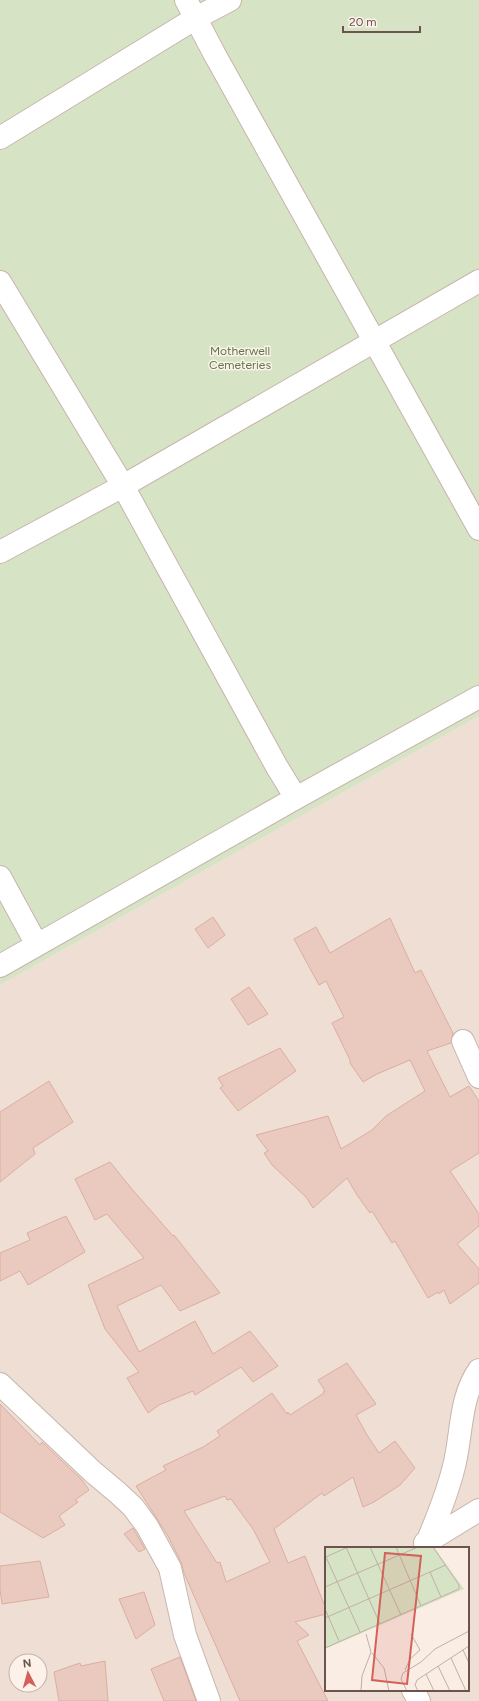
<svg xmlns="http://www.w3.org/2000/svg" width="479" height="1701" viewBox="0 0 479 1701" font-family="Figtree,sans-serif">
<rect width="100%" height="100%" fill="#f9ede4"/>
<path fill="#efded3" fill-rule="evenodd" d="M479,716V1701H0V985ZM326,1548H468V1690H326ZM16,1661H40V1685H16Z"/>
<path fill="#d6e4c5" d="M0,0H479V716L0,985Z"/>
<path fill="#eac9bf" stroke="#dbaea2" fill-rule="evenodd" d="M213,917L225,935L208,948L195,929Z
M390,918L415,973L421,970L453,1033L451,1043L427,1051L450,1097L469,1086L479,1101V1153L450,1171L479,1214V1226L457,1244L479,1269V1283L450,1304L444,1290L439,1294L438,1292L428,1298L395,1241L392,1243L372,1211L370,1213L357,1195L347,1178L313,1208L306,1197L272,1165L264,1153L268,1151L256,1135L328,1116L341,1149L372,1130L386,1116L425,1091L410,1060L377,1074L363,1082L350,1063V1060L332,1023L344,1017L326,981L319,985L294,939L316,927L330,953Z
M249,987L268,1014L248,1025L231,999Z
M280,1048L296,1071L238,1111L220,1088L223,1086L218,1078Z
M49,1081L73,1122L33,1148L35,1154L0,1182V1112Z
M110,1162L131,1188L173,1236L174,1235L220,1293L180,1311L161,1285L117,1306L139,1352L195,1321L213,1354L250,1331L278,1366L253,1382L241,1367L195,1395L193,1391L159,1405L148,1413L127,1378L139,1372L105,1329L88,1285L144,1258L107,1214L95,1220L75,1179Z
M66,1216L85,1252L28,1285L20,1271L0,1281V1253L30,1240L27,1233Z
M347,1363L376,1404L356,1415L367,1435L379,1453L395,1441L415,1468L400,1485L374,1502L363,1507L353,1477L324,1496L322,1493L274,1529L288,1563L305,1556L326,1609V1614L295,1622L309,1635L297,1641L328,1701H240L184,1573L181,1562L168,1536L136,1486L166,1470L163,1466L203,1447L220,1436L217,1431L272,1393L287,1414L288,1412L290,1415L324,1393L323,1392L325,1391L318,1380ZM225,1496L227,1500L231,1499L253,1529L270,1562L226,1582L220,1562L217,1563L184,1511Z
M0,1404L40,1445L42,1442L82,1480L89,1490L75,1500L78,1502L59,1516L65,1525L43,1538L0,1512Z
M133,1528L145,1549L139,1552L124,1534Z
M40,1561L49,1597L2,1604L0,1589V1566Z
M144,1592L155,1625L136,1639L119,1599Z
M180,1657L196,1701H164L151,1669Z
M105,1661L108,1701H59L54,1672L80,1663L81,1666Z"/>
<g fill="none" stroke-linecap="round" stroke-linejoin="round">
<g stroke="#c8b4ac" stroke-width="24">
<path id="minor" d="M186,0L215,55L479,529
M0,138L196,18L230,0
M0,282L123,486L277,767L296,798
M0,552L123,486L479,281
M0,877L37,945
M0,966L296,798L479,697
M463,1041L479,1077
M0,1384L93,1472L118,1493L133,1507L147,1526L170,1568L185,1635L209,1701
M428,1540C439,1514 449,1489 455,1462C462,1431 460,1397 479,1370
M425,1543L479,1510
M413,1690L419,1701"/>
</g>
<use href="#minor" stroke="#fff" stroke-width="22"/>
</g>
<g text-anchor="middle" stroke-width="3" stroke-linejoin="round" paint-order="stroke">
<g font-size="12" fill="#5f774a" stroke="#fcf2e9">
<text x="240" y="355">Motherwell<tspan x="240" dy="14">Cemeteries</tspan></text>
</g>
</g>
<g transform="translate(325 1547)">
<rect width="144" height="144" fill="#f9ede4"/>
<path d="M0,0H109L139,42L0,102Z" fill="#d6e4c5"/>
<path fill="none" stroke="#c1afa8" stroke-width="1" d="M21,0L55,77M45,0L76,68M71,0L96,59M1,10L35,85M1,10L23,0M105,25L116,50M0,40L93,0M0,62L14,94M0,71L121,18M0,101L134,42V38L108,0M138,103L144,116M47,106L59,121L64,144M126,111L141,144M113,119L125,144M80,123L85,112L95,103L86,87M101,127L109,144M36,144L37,129L46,105L41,87M82,144L76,132L78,126L96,115L110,102L144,84M93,144L90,138L92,133L144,99"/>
<path fill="#d36059" fill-opacity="0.15" stroke="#d36059" stroke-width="2" d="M60,6L96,9L82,137L47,133Z"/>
<rect width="144" height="144" fill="none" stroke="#6d534d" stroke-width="2"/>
</g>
<g transform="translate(28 1673) rotate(354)"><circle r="19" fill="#fcf2e9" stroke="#c3b2ab"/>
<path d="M0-3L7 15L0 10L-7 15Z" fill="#d36059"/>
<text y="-6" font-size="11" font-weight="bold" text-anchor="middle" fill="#6d534d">N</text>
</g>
<path d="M343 26v6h77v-6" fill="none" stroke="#6d534d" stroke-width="2"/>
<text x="349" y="26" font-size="12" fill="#6d534d" stroke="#fcf2e9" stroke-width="3" paint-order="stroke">20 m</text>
</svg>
